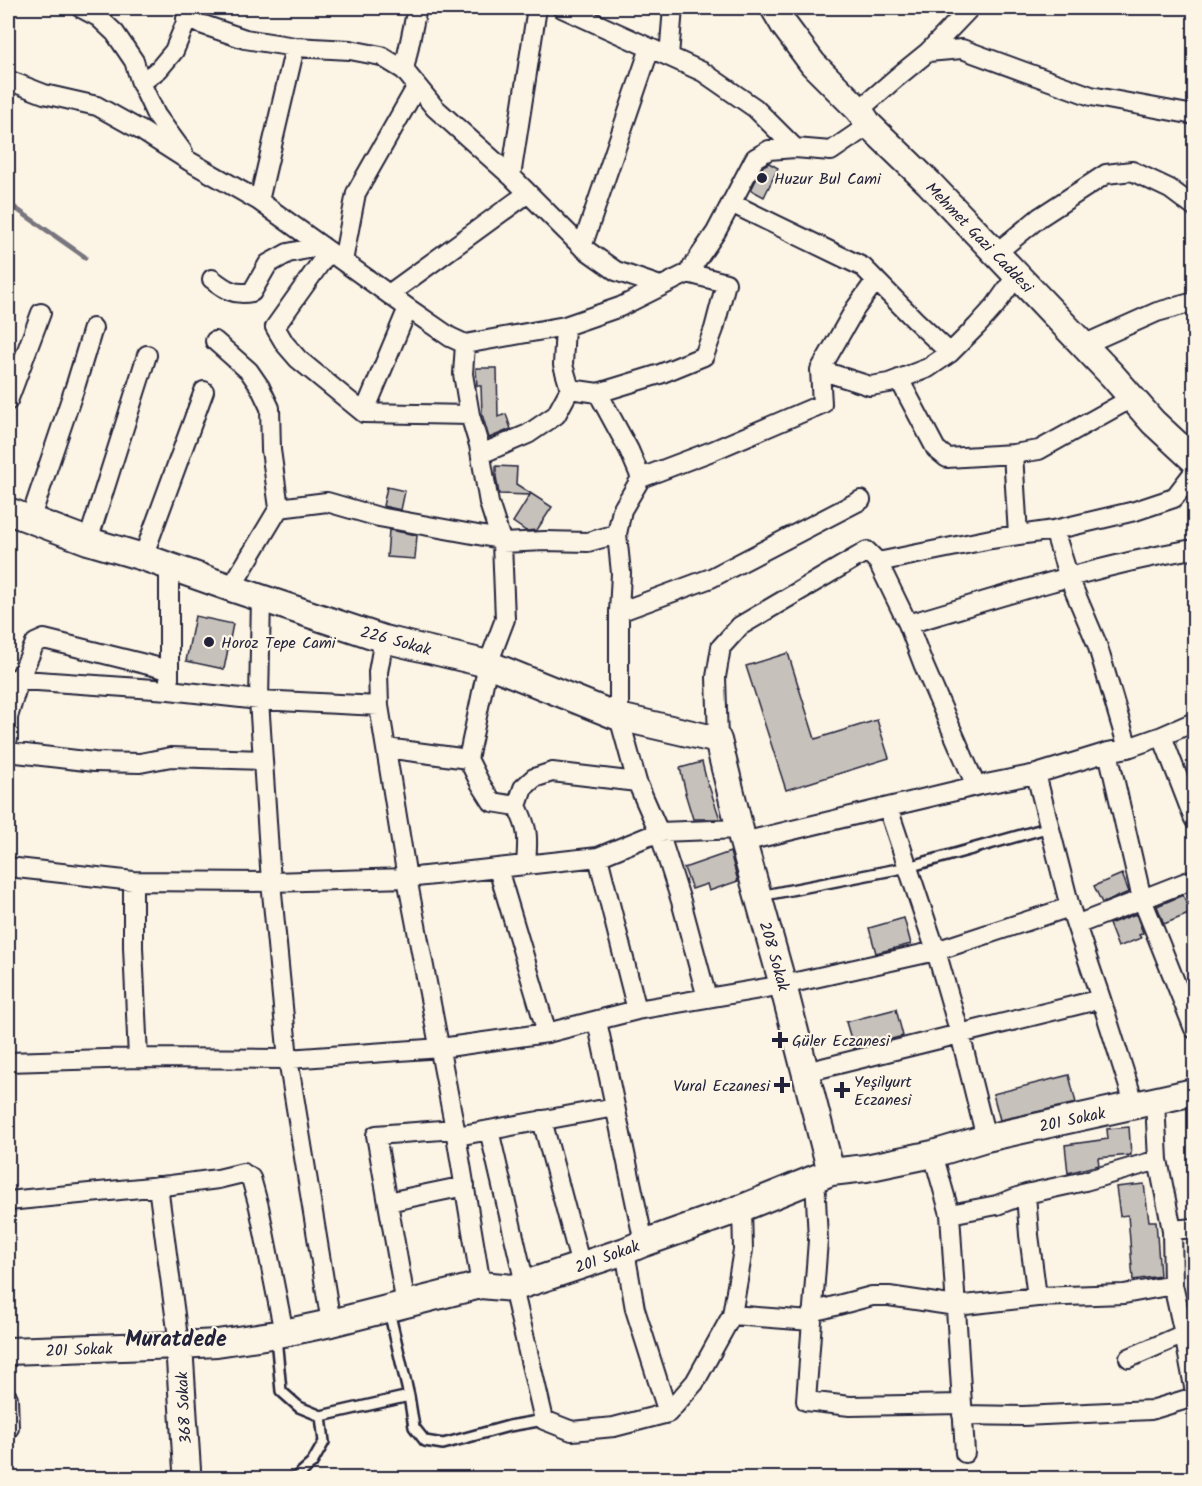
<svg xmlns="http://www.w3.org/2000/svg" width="1202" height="1486" viewBox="0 0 1202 1486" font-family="Kalam,sans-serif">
<rect width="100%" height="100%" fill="#fcf5e5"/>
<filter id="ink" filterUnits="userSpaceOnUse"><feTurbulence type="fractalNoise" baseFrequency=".0167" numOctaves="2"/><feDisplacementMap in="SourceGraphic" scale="12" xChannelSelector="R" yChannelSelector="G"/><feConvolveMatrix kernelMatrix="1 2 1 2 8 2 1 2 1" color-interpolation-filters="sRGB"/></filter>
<g filter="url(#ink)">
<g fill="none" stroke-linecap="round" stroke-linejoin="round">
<path stroke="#78757e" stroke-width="5" d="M8,203L85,257"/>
</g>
<path fill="#c6c1bb" stroke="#22223b" stroke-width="1.5" d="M769,163L778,168L764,197L751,190L763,166Z
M476,368H497L498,417L506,414L511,429L489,438L482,414L481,386H477Z
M496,466L517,467L516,484L552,507L537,530L526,531L513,522L530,495L499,494L496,476Z
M387,487L405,491L401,510L383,506Z
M389,530L417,535L415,559L387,557Z
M195,616L233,624L224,669L186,661Z
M788,653L815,739L877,720L889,758L786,790L746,666Z
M702,762L708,786H709L720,819H693L685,793H686L680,768Z
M730,852L738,881L709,891L707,884L692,889L684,868Z
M1122,874L1129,892L1102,903L1094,886Z
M1183,895L1191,913L1164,924L1157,906Z
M1136,914L1143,933L1139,935L1141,938L1118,947L1109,924Z
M904,918L911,944L876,953L869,928Z
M896,1009L903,1036L854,1049L846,1022Z
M1069,1075L1076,1103L1000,1120L993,1094Z
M1129,1127L1131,1155L1098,1158L1099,1165L1068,1173L1065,1145L1108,1139L1107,1129Z
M1144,1184L1149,1221H1156L1160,1276L1133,1280L1128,1215L1120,1216L1116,1187Z"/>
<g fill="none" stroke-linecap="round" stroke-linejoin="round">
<g stroke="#22223b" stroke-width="14">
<path id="lane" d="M760,896L908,867L1050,827
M389,1311L409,1396
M276,1337L281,1391L299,1407L321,1416L409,1396L414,1427L425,1441L443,1444L509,1426L544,1420
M295,1478L312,1463L324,1442L321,1416"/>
</g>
<g stroke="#22223b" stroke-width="22">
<path id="street" d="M81,8L98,17L115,33L134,61L141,83L156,115L183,152
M562,8L703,72L755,108L795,148
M186,19L245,39L295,47L350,50L381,56L404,70L435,108L511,176L582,247L616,271L660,286
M928,52L970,8
M669,56L673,8
M404,70L417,8
M8,80L44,94L97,106L142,131L189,161L259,201L408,308L450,337L465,344L565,326L620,307L688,273L716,232L755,158L769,150L795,148L831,151L869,125
M141,83L159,69L174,51L192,8
M859,110L896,78L928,52L962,49L1091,96L1194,115
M511,176L537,8
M259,201L295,47
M731,203L863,267L915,320L950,353
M582,247L650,48
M329,251L275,327L285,344L298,359L364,413L470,415
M996,253L1040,217L1106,174L1132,171L1170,189L1194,207
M343,261L356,193L417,86
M212,279C225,289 234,296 252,292L268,264L288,253L322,246
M389,294L528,193
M565,326L563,365L570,389L598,393L629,450L641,478L622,510L617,534L621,573L619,612V717L637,782L659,832L681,901L707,998
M215,341L249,371L260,387L270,408L271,450L279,508L231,588
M465,344L463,374L470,415L479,445L489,503L502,543L505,619L488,664L468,759L480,783L492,802L517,806C529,831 528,837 526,864
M1083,345L1157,312L1194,302
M820,370L870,386L889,383L928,368L950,353L977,326L995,306L1017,275
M899,379L936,449L947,458L1013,454L1039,450L1132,398
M598,393L660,374L704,356L714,329L726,283L688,273
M8,401L41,313
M364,413L408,308
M481,454L528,434L556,415L570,389
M1013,454L1018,535
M641,478L712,451L822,404L820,370L855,309L876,280
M279,508L327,502L379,517L500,539
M30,520L76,384L93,328
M1054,530L1069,578L1097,644L1128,748
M88,541L147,355
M502,543L545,541L588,542L617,534
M143,557L204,391
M878,562L991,539L1054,530L1135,511L1174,498L1194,472
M169,567V679
M261,598L259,700L271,882L288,1059L331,1323
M619,612L711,578L861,500
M908,624C1000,597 1092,567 1187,550L1194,551
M384,639L378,672L379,706L407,878L455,1129L481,1285
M8,679L169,690L259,700L379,706
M1162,736L1194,819
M8,739V717L19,680L35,643L44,639L169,670
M718,740L716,677L721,647L740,626L867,551L878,562L908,624L924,666L976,786
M386,748L468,759
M8,752L94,762L140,763L171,757L263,760
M1108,752L1142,899L1194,1029
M1036,774L1070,907L1101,999L1135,1106
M517,806L523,788L534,778L552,772L637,782
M888,808L936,951L960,1034L986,1138
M743,842L976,786L1036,774L1108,752L1128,748L1162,736L1194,722
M598,857L637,1010
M8,867L133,881L271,882L407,878L598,857L659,832L741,829
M498,869L547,1033
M133,881V947L138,1058
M1076,925L1194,879
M597,1021L644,1243
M8,1062L138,1058L288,1059L441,1048L547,1033L637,1010L783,985L936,951L1070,907
M806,1072L1101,999
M1155,1102L1158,1160L1172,1230L1173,1285L1184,1334L1194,1333
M542,1120L581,1266
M489,1130L525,1284
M457,1136L615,1107
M815,1178L818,1240L806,1401L850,1406L962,1404L950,1214L933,1154
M158,1186L179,1345
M1026,1194L1085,1181L1158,1160
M8,1201L171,1185L218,1179L243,1173L251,1178L259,1207L284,1333
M388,1202L465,1186
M950,1214L997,1205L1026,1194L1029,1235L1037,1297L1124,1294L1173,1285
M1172,1230L1194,1228
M625,1251L635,1309L668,1413
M513,1288L544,1420L572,1431L614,1427L668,1413L695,1382L732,1315L743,1250L742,1208
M406,1305L376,1135L455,1129
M812,1312L872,1296H889L956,1306L1037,1297
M732,1315L811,1321
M1129,1358L1184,1334L1194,1387
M8,1398L9,1428
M962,1404L965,1453
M962,1415L1023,1416L1151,1410L1194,1397"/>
</g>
<g stroke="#22223b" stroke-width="30">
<path id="secondary" d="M774,8L784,25L813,64L859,110L869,125L929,183L1112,375L1153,422L1194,460
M8,511L88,541L143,557L231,588L384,639L488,664L619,717L718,740L743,842L783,985L831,1172
M179,1345L187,1470
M8,1351L179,1345L217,1343L284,1333L331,1323L481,1285L513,1288L625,1251L644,1243L742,1208L831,1172L866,1168L933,1154L986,1138L1194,1092"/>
</g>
<use href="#lane" stroke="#fcf5e5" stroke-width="9"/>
<use href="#street" stroke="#fcf5e5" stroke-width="18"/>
<use href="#secondary" stroke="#fcf5e5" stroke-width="26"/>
</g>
</g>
<g fill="#22223b" stroke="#fcf5e5" stroke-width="2">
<circle cx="762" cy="178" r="6"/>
<circle cx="209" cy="642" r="6"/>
<path d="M777 1031h6v6h6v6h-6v6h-6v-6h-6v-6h6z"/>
<path d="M779 1076h6v6h6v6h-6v6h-6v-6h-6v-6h6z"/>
<path d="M839 1081h6v6h6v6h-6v6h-6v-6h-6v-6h6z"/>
</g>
<g text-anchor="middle" stroke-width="4.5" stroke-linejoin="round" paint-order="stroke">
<g font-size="16" fill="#22223b" stroke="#fcf5e5" text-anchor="start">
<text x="774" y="184">Huzur Bul Cami</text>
<text x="221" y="648">Horoz Tepe Cami</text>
<text x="792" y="1046">Güler Eczanesi</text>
<text x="854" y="1087">Yeşilyurt<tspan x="854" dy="18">Eczanesi</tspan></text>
<text x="770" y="1091" text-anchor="end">Vural Eczanesi</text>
</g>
<g font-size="16" fill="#22223b" stroke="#fcf5e5">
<text transform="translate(980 237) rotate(46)" y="6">Mehmet Gazi Caddesi</text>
<text transform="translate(396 640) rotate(15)" y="6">226 Sokak</text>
<text transform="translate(775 956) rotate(74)" y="6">208 Sokak</text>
<text transform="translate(1072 1119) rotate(-12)" y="6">201 Sokak</text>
<text transform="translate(607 1256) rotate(-20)" y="6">201 Sokak</text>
<text transform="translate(79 1349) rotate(-2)" y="6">201 Sokak</text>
<text transform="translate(183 1408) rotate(-93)" y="6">368 Sokak</text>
</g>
<g font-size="22" font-weight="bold" fill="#22223b" stroke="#fcf5e5">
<text x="176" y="1346">Muratdede</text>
</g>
</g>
<rect width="1202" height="1486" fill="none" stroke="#fcf5e5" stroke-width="30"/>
<rect x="15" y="15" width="1172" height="1456" fill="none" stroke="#22223b" stroke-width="2" filter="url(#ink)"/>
</svg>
